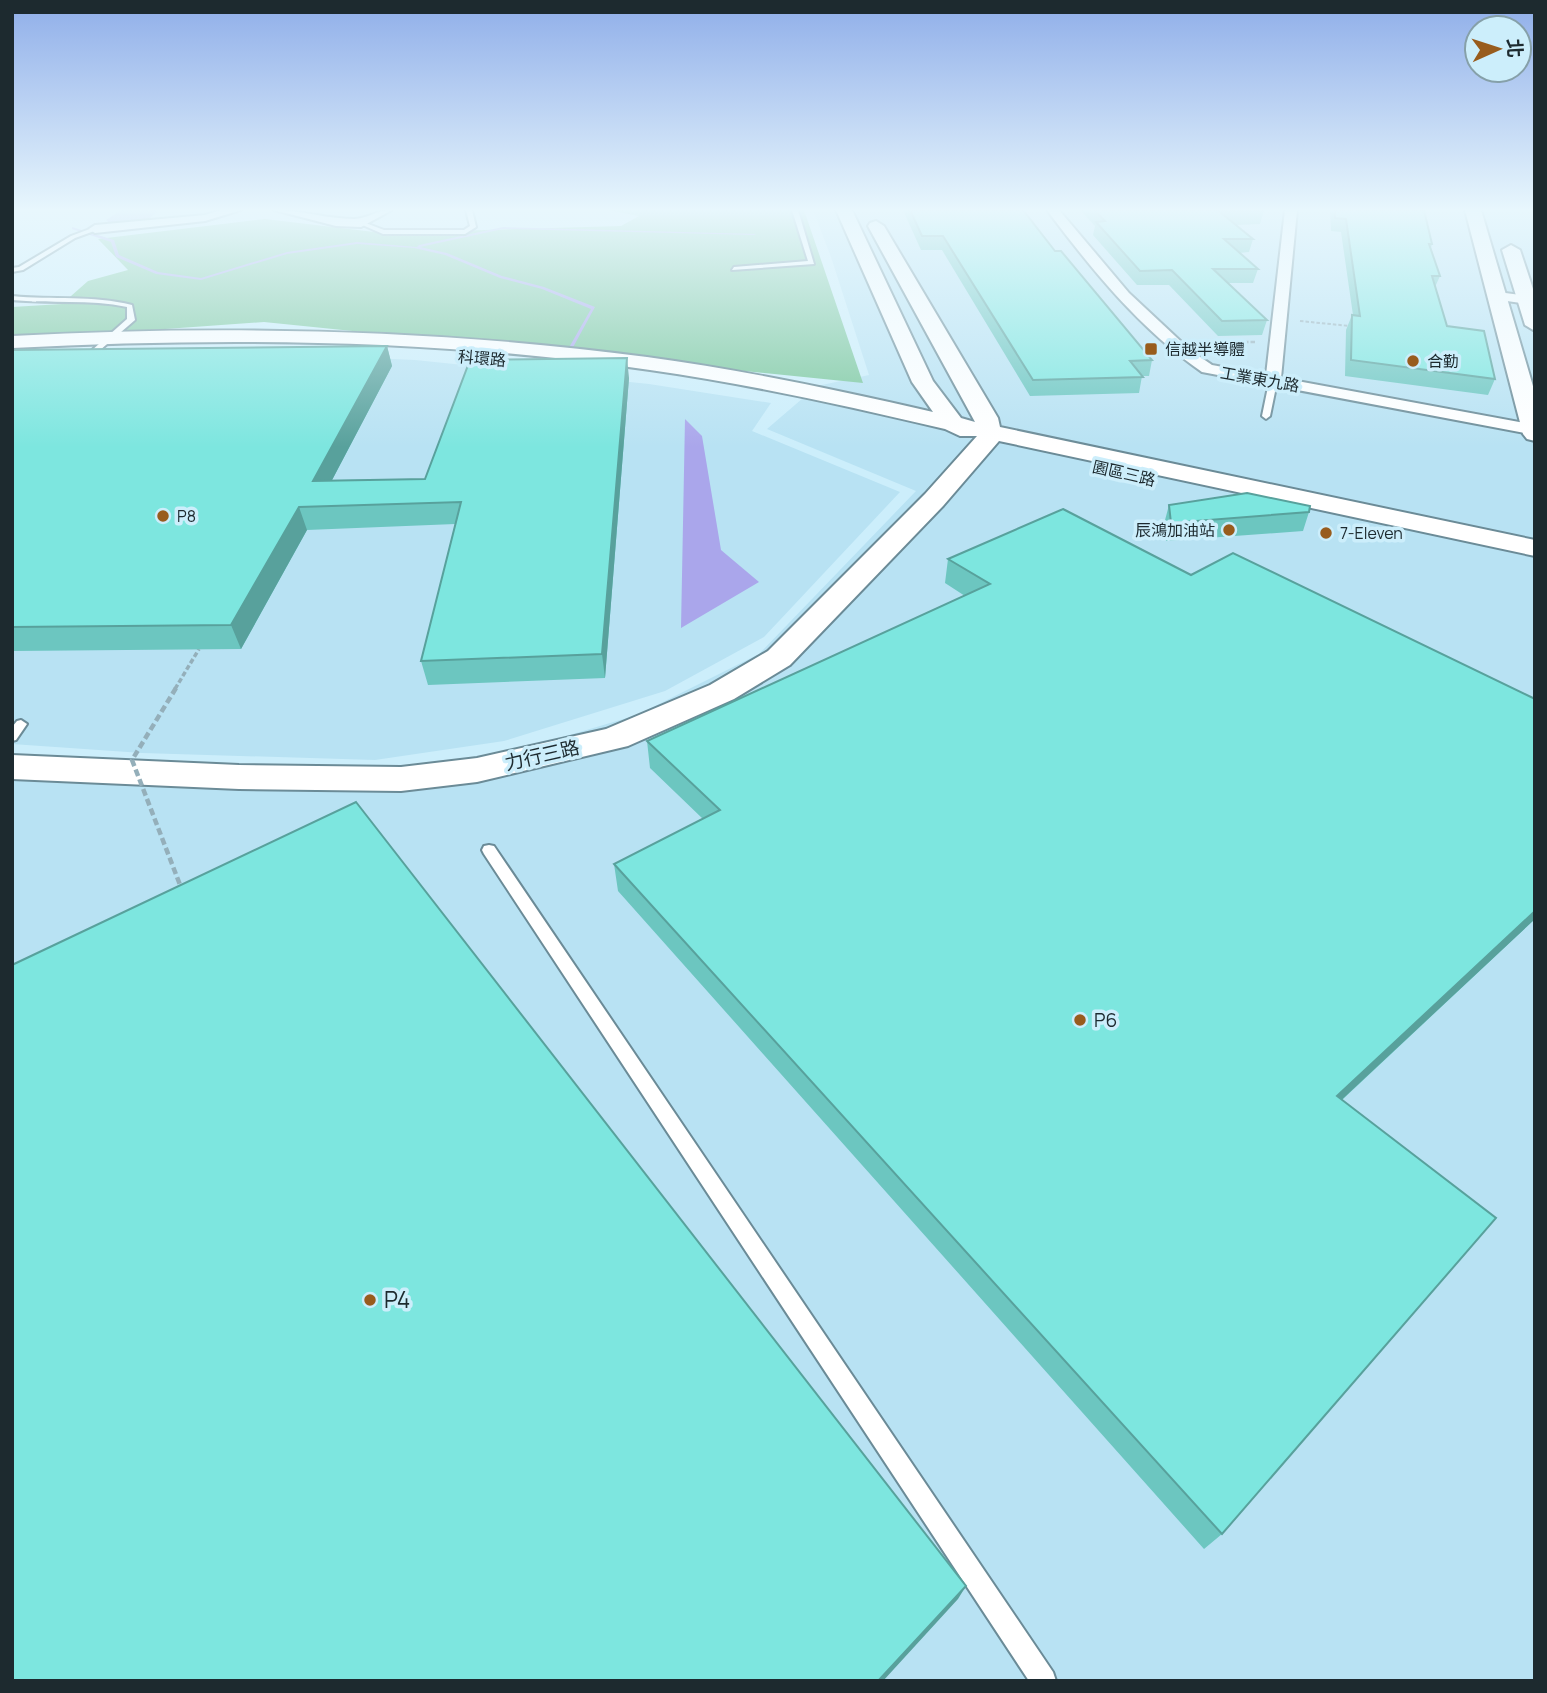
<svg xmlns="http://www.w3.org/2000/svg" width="1547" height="1693" viewBox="0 0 1547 1693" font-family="Manrope,'Noto Sans TC',sans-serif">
<rect width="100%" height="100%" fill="#cceefb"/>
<path fill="#b8e2f3" d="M813,210H1535V1681H12V755L372,770L509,753L637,715L759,654L916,491L767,429L817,386L869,375L831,257Z
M257,353L415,360L649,384L771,403L752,431L900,492L764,637L665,691L504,741L375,760L142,753L12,744V359Z"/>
<path fill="#7bc79d" d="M607,210H804L863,383L264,322L12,340V307L62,304L88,281L128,270L98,239L265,219L383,233L621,226L639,216Z"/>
<path fill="#aaa6eb" d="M121,210H159L149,219L110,223L106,220Z
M685,419L702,436L721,550L759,582L681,628Z"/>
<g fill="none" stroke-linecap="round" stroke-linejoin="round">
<path fill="#aaa6eb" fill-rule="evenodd" d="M72,227L114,240L119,255L158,272L201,278L287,252L357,242L417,247L419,245L503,227L756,234L754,235L503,229L420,247L447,253L502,276L544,287L595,307L571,351L576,356L574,357L567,351L591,309L542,289L500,278L445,255L414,248L357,244L287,254L201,280L156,274L116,257L111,242L72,229Z"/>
<g stroke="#6b8b97" stroke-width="4">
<path id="lane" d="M466,210H472L476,227L465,234H383L358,223L363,222L384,230H464L470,226Z
M792,210H798L814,264L732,270L734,267L808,261Z
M95,227L97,230L75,238L23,270L12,272V268L19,267L71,236Z
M12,296C52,300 93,295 132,305L135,320L85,363H82V359L127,319V307C90,299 50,304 12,300Z
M1273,380L1277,382L1270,416L1266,419L1262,416L1269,382Z
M21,720L27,724L16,740L12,741V727L17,721Z
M489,845L494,846L1053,1672L1056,1681H1029L484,854L482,850L484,846Z"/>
</g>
<g stroke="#6b8b97" stroke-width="4">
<path id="street" d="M222,210H241L205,221L95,233L89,229L95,225L205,215Z
M274,210C301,210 327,219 354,219C367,219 376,210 392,210L361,227L336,226Z
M1047,210H1059L1129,293L1190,350L1212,365L1266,375L1285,210H1297L1281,378L1535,425V435L1202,372C1140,329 1092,270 1047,210Z
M1498,292L1535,297V305L1493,299L1491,296Z"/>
</g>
<g stroke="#6b8b97" stroke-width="4">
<path id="secondary" d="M836,210H852L933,381L961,418L975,422L868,226L870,223L876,221L884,226L998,418L1000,427L1535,540V556L999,441L943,506L790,665L734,699L628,746L477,782L401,791L239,789L12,779V755L239,765L401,767L477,758L606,729L710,685L768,651L925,494L977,436H960L945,429C847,406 749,384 650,370C439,339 225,337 12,348V336C224,325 436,329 647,357C743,370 838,390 933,412L912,382Z
M1465,210H1481L1535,393V441L1527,439L1523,434Z
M1511,245L1520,250L1535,295V331L1525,325L1502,250Z"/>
</g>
<path stroke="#94afba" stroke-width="2" stroke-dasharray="3.5 2" stroke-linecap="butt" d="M1300,321L1350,326"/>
<path stroke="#94afba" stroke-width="2.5" stroke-dasharray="4.5 2" stroke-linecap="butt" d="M1205,342H1256"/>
<use href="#lane" fill="#fff" fill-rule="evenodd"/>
<use href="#street" fill="#fff" fill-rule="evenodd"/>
<use href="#secondary" fill="#fff" fill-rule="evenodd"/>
<path stroke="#94afba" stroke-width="3.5" stroke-dasharray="5 2.5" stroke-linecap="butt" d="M175,689L199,649"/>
<path stroke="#94afba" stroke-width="4.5" stroke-dasharray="7 3.5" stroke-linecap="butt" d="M176,688L132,760L182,890"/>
</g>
<path fill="#6cc6c0" d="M903,210H1023L1055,251L1152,360L1149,376H1142L1139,393L1030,396L942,250H921Z
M1080,210H1262L1264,211L1260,224L1236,225L1253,239L1249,252L1239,253L1258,269L1253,283H1228L1267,320L1262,335L1218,336L1169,285H1137L1093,235L1095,226Z
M1330,210H1424L1432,244L1431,248L1440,276L1435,287L1447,326L1495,379L1488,395L1345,376L1346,330L1352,315H1353L1341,232L1331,231Z
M387,346L392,366L332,480L425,479L629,378L605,678L428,685L421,661L455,524L307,530L241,649L12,651V350Z
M1169,505L1309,512L1303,531L1166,541L1164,524Z
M1063,509L1535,919L1342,1100L1222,1534L1204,1549L618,891L614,864L703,819L650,768L647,741L965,596L945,583L948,559Z"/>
<path fill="#58a19c" d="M387,346L392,366L320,503L313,481Z
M627,358L629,378L605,678L602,654Z
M299,507L307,530L241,649L231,625Z
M1535,911V919L1320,1120L1337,1096Z
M966,1586L958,1599L883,1681H878Z"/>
<path fill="#7de6df" stroke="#58a19c" stroke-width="2" d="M910,210H1023L1055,251H1061L1152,360L1130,361L1143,377L1033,380L943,236H922Z
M1094,210H1262L1264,211L1220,212L1253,239H1224L1258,269H1213L1267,320L1222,321L1172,270L1140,271L1096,222L1105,221Z
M1335,210H1424L1432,244H1429L1440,276H1432L1447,326L1484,331L1495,379L1351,360L1352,315L1360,316L1346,219L1335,218Z
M387,346L313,481L425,479L470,360L627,358L602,654L421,661L461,502L299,507L231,625L12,627V350Z
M1247,493L1310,506L1309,512L1171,523L1169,505Z
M1063,509L1191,575L1233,553L1535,699V911L1337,1096L1496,1218L1222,1534L614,864L720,810L647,741L990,584L948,559Z
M356,802L966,1586L878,1681H12V965Z"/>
<linearGradient id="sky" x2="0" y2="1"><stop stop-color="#8faee9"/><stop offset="0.47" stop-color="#e8f7fd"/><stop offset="1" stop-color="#e8f7fd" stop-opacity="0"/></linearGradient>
<rect width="1547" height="447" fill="url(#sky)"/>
<g fill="#985c1d" stroke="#cceefb" stroke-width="2.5">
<rect x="1144" y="342" width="14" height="14" rx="3.5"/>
<circle cx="1413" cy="361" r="7"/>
<circle cx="163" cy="516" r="7"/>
<circle cx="1229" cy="530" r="7"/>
<circle cx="1326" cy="533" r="7"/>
<circle cx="1080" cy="1020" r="7"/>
<circle cx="370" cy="1300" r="7"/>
</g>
<g text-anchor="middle" stroke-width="7" stroke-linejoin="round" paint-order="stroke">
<g font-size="16" fill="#1d2a2f" stroke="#cceefb" text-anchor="start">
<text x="1165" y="355">信越半導體</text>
<text x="1427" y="367">合勤</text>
<text x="177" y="522">P8</text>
<text x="1215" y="536" text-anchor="end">辰鴻加油站</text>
<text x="1340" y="539">7-Eleven</text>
</g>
<g font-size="16" fill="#1d2a2f" stroke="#cceefb">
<text transform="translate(482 358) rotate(5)" y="6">科環路</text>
<text transform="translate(1260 379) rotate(10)" y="6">工業東九路</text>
<text transform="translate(1124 473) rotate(13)" y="6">園區三路</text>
</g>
<g font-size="19" fill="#1d2a2f" stroke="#cceefb">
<text transform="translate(542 755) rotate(-13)" y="7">力行三路</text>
</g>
<g font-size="19" fill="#1d2a2f" stroke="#cceefb" text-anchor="start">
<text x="1094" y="1027">P6</text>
</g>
<g font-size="23" fill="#1d2a2f" stroke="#cceefb" text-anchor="start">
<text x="384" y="1308">P4</text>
</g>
</g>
<rect width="1547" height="1693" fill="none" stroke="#1d2a2f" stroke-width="28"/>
<g transform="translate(1498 49) rotate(87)"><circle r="33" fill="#cceefb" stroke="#86a0a9" stroke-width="2"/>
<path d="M0-5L12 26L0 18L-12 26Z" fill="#985c1d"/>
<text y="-10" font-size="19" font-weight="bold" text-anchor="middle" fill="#1d2a2f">北</text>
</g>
</svg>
